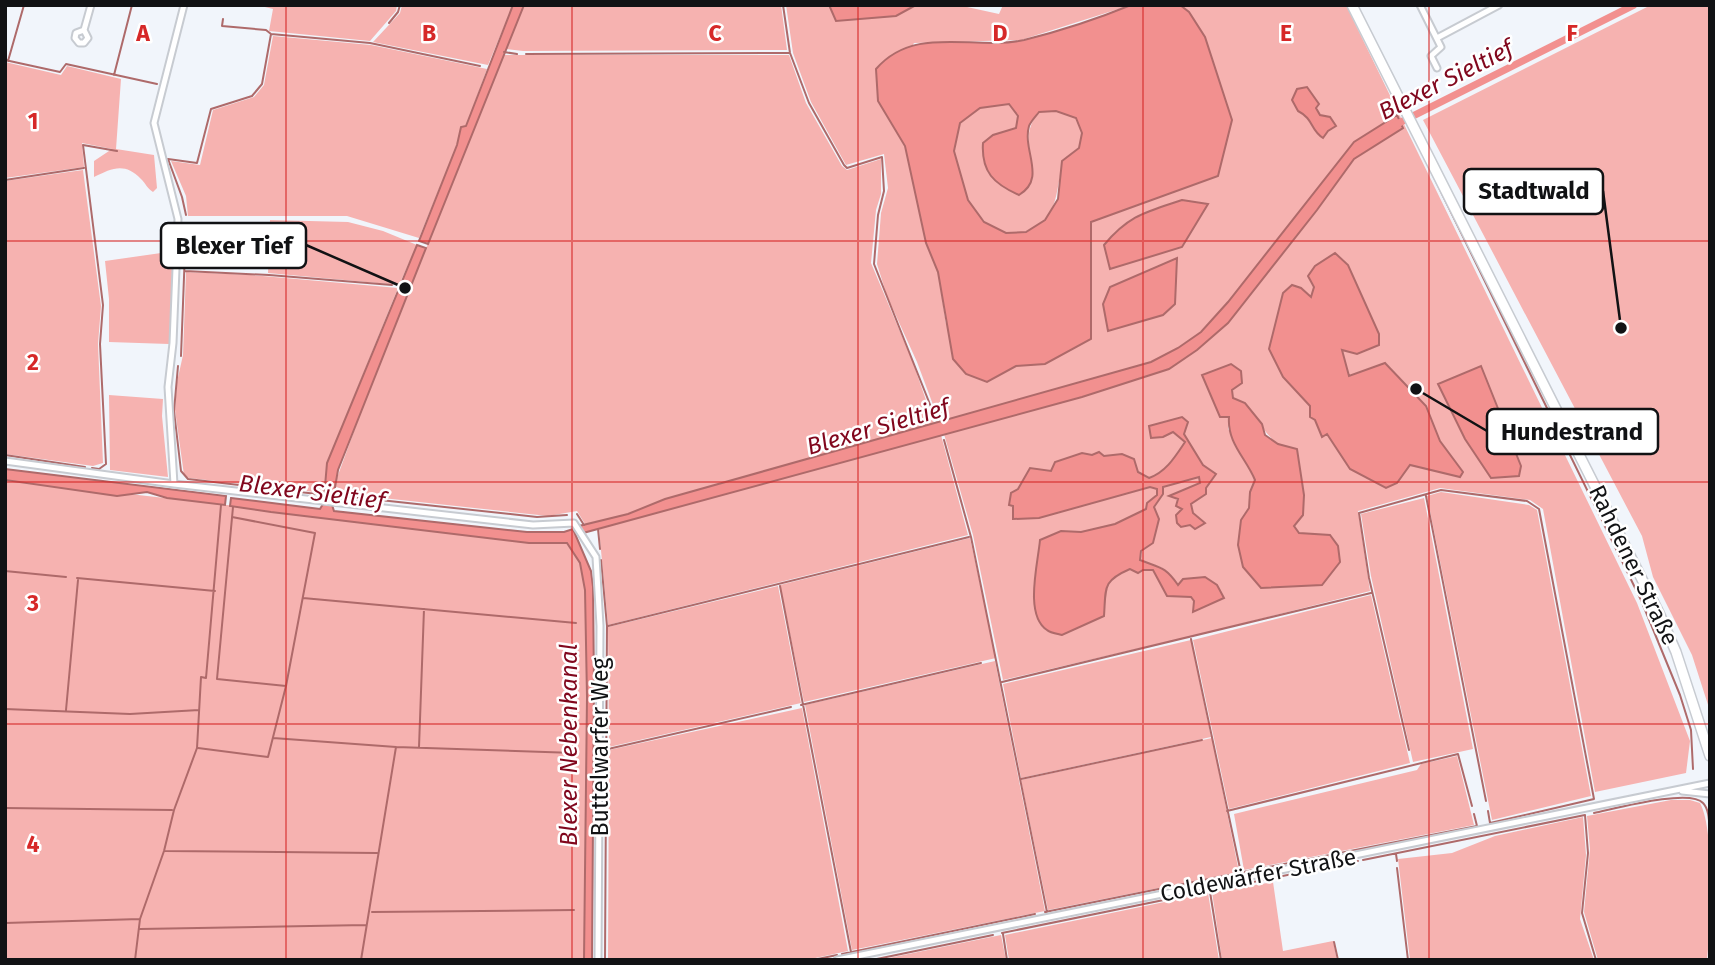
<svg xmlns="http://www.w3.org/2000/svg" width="1715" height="965" viewBox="0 0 1715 965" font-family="'Fira Sans',sans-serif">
<rect width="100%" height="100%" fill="#f1f5fb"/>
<path fill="#f6b2b0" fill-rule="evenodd" d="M257,5H397L396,11L370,41L269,31L273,9Z
M402,5H513L488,65L373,42L400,13Z
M524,5H781L787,50L523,51L506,49Z
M786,5H829L836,21L895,16L916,5H958L999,14L1003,5H1131L1021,40L914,43L878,101L905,146L926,243L938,272L946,324L987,382L1016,366L1045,364L1091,339V222L1218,176L1232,120L1205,37L1189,12L1180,5H1346L1637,603L1690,741L1686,773L1595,792L1543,509L1530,500L1440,488L1358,511L1370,591L1205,633L1003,680L973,535L944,434L917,362L887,296L877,264L881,213L888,188L884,154L846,165L811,102L793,53ZM1335,254L1348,265L1379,334L1378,345L1357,354L1342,350L1349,377L1386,363L1426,406L1440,441L1463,473L1459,477L1410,465L1397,483L1350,469L1327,434L1322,437L1315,420L1310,417V406L1269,349L1283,293L1311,298L1314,287ZM1176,259L1163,315L1108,331L1109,287ZM1231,364L1233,398C1256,408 1260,431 1278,444L1294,526L1299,533L1330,535L1239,545L1241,520L1249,508L1250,492L1255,480L1246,460L1228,429ZM1188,422L1184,434L1203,465L1216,474L1206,488V494L1191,504L1193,513L1171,495L1200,483V477L1162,487L1163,494L1154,507L1140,560C1160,567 1166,566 1178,585L1224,598L1193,611L1194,600L1191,596H1167L1153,570C1131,569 1119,567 1106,586L1038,566L1040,540L1061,531L1081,532L1115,524L1146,509L1148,503L1157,495V489L1150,487L1014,519C1013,499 1020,485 1030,468L1051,471L1082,453L1092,455L1099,452L1104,456L1122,454L1134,459L1138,472L1149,478C1167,472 1175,457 1185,442L1173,432L1163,437Z
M1651,5H1710V711L1692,655L1653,577L1642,536L1423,120Z
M273,36L371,45L487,69L466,126L461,127L457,145L419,238L347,216H188L186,196L171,161L200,165L213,110L254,97L264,85Z
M503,55H789L806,103L842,166L847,170L881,159V194L876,210L871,263L912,360L934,423L665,499L628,514L585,524L577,511L548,516L355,495L334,486L364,404Z
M5,62L61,75L67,66L121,79L116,149L154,155L157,188L153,192C147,188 146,184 141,179C125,162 112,168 94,177V161L112,149L82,143L84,167L5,178Z
M1009,103L1018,116L1016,128L993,135L983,143L1032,163C1028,143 1025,129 1039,112L1056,111L1076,118L1083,133L1079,148C1045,168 1073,212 1027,231C986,249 953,183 955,150C955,141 958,132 960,123L980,108Z
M83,170L101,306L98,344L103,463L93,466L5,454V181Z
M270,220L348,222L383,231L417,245L399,285L268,273Z
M175,251L169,344L109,342V299L105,261Z
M186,272L251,275L398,288L327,463L324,493L189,478L184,475L175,410L177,382L183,355Z
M109,395L163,399L162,416L168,477L110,470Z
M941,435L968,535L608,625L599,529Z
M5,480L567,543L580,563L585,590L587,697L584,960H5Z
M1441,492L1529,505L1537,510L1591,796L1492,820L1427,496Z
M1424,498L1473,749L1413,762L1371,576L1361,514Z
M970,538L996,658L804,702L780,585Z
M778,586L801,703L609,747L608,627Z
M1371,595L1410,763L1229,809L1193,640Z
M1191,640L1211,737L1021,778L1003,684Z
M995,661L1045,911L852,950L805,705Z
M802,708L848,951L806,960H608L609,750Z
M1212,738L1239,872L1048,910L1021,780Z
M1457,756L1474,825L1244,870L1234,814L1417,770L1421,764Z
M1671,800H1690L1700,803C1715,830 1711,927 1707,960H1598L1584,912L1590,849L1587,816Z
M1583,817L1586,855L1580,919L1594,960H1410L1398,859L1452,853L1495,836Z
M1273,882L1283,951L1333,941L1337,960H1222L1212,892Z
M1208,893L1219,960H1009L1005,935Z
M1001,935L1006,960H879Z"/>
<path fill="#f2908f" stroke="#ae6a6a" stroke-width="2" fill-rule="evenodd" d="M513,5H524L428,244L419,241L457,145L461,127L466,126Z
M829,5H916L896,16L836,21Z
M1131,5H1180L1189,12L1205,37L1232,120L1218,176L1091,222V339L1045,364L1016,366L987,382L966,374L953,359L938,272L926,243L905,146L878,101L876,69C915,24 973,51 1024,40C1060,31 1097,19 1131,5ZM1009,104L1018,116L1016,128L993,135L983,143C981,172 994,184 1019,195C1047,178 1022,151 1029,126C1031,121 1035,117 1039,112L1056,111L1076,118L1082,133L1079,148L1062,161L1058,199L1045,220L1026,232L1006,233L984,222L968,200L954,151L960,123L980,108Z
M1307,87L1319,104L1316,108L1320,115L1330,117L1336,126L1328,131L1323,138C1310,130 1314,119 1298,111L1292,100L1297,89Z
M1397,115L1403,128L1354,159L1317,210L1228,323L1197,350L1169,369L1082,397L583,533L579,526L628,514L665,499L1151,362L1178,348L1201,332L1228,302L1354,142Z
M1182,200L1208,204L1182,247L1110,269L1104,245C1129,215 1146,212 1182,200Z
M417,245L426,248L338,470L333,499L324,498L327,463Z
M1335,253L1348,265L1379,334V345L1357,354L1342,350L1349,376L1385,363L1426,406L1440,441L1463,472L1460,477L1410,465L1397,483L1386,488L1350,469L1327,434L1322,437L1315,420L1310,417V406L1283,377L1269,349L1283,293L1292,285L1301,288L1311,297L1314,287L1308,276L1315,266Z
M1177,258L1175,304L1163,315L1108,331L1103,304L1110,287Z
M1231,364L1241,371L1242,383L1232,390L1233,398L1245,403L1262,424L1265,435L1278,444L1297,449L1304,495L1303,515L1294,526L1299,533L1330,535L1338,546L1340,562L1322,585L1261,588L1243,567L1238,545L1241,520L1249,508L1250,492L1255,480C1246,458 1227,443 1229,417H1220L1202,375Z
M1481,366L1521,466L1519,476L1491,478L1465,439L1438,384Z
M1182,417L1188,422L1184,434L1203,465L1216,474L1206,488V494L1191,504L1193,513L1205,523L1195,529L1190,525L1181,527L1177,523L1176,515L1182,509L1176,506L1178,499L1169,496L1200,483L1199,477L1163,487V494L1154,507L1159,519L1153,543L1141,551L1140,560C1160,568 1165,566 1178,585L1183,579L1205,577L1217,585L1224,598L1193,612L1194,601L1191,597L1167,596L1153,570H1143L1138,573L1130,569C1102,581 1106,588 1104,616L1062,635C1058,634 1050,633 1047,630C1024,615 1038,563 1040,540L1061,531L1081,532L1115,524L1146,509L1147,503L1157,495V489L1150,487L1039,518L1013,519V506L1009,505L1011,493L1018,489L1030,468L1051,471L1055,462L1082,453L1092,455L1099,452L1104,456L1122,454L1134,459L1138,472L1149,478C1166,472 1175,457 1185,442L1173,432L1163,437L1151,438L1149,426Z
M5,469L226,496L225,505L167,498L147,492L117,496L5,480Z
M231,498L320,509L323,504L332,505L334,511L527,532H564L573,529L591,571L593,587L594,686L592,960H584L587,697L585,590L580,563L567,543H529L271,512L230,506Z"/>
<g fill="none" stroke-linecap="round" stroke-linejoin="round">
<path stroke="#ae6a6a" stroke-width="2" d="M783,5L790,53L809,103L844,165L847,168L882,157L884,191L878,215L874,264L937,422
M223,19L222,26L266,30L271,34
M389,23L398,12L400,5
M504,52L517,54
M526,54L789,53
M5,60L60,72L66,64L157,84
M8,61L24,5
M114,75L132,5
M1425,159L1641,600L1680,695L1691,730L1693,769
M5,180L84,168
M186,215L182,197L168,159L197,163L211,109L252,96L262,84L271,34L370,43L480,66
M185,271L269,275L392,285
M181,356L186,225
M178,366L174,411L181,471L188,479L317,494
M944,440L971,537L1047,912
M5,455L85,467
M92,468L99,469L106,464L100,344L103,305L83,145L117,151
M343,496L537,517L567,515
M1426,496L1486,801
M233,507L217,679L286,686
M577,514L584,525
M598,529L600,549
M601,560L607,626L605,960
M5,571L66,577
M77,578L215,591
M780,586L851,952
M303,598L576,623
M608,626L969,537
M1191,639L1241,873
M1002,682L1371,593
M801,705L981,663
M5,709L130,714L199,710
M66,710L78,580
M273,738L396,747L575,753
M419,747L424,609
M198,748L268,757L286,686L315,533L232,517
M608,749L791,707
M1409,750L1369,578L1359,513L1441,490L1527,501L1539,509L1594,799L1490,823L1488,811
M1021,779L1202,740
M5,808L172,810
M1227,811L1458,754L1472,806
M1594,813C1614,809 1690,788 1703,803C1710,810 1709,825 1710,835
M165,851L377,853
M1396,854L1397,861
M1363,860L1585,815L1588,853L1582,913L1596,960
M1397,868L1408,960
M1238,873L1477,826L1474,814
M1208,891L1358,861
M1210,892L1221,960
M372,912L574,910
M1045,912L1228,875
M5,923L140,919
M140,929L366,925
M1002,933L1198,893
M1003,934L1007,960
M1334,942L1338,960
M842,954L1035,914
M135,960L140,919L164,851L174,810L197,748L201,677L206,678L221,505
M361,960L396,747
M813,960L837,955
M872,960L993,935
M1709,960L1710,955"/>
<path stroke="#f2908f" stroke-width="7" d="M1393,126L1634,5"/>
<g stroke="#c7cbd1" stroke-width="9">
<path id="street" d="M1420,5L1441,47L1431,56L1437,68
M84,30L76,33L75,38L79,43H84L88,38L84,30L91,5
M1437,38L1499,5
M5,461L174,484L533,525L574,523L596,557L600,626L598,960
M174,484L168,387L173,343L178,219L154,123L184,5
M1682,791L1710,794
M837,960L1710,783"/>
</g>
<g stroke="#c7cbd1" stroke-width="12">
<path id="primary" d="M1352,5L1659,613L1676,652L1710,756"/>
</g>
<use href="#street" stroke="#fff" stroke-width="5"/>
<use href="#primary" stroke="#fff" stroke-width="9"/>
</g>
<path fill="none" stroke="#d62828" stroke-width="2" stroke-opacity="0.55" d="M286,5V960M572,5V960M858,5V960M1143,5V960M1429,5V960M5,241H1710M5,482H1710M5,724H1710"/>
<g text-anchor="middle" stroke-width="5" stroke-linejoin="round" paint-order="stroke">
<g font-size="23" fill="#111214" stroke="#fff">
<text transform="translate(1634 565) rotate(64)" y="8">Rahdener Straße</text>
<text transform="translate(600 747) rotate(-90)" y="8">Buttelwarfer Weg</text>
<text transform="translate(1258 875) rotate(-11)" y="8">Coldewärfer Straße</text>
</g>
<g font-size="24" font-style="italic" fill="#81071d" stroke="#fff">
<text transform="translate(1446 80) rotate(-27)" y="8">Blexer Sieltief</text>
<text transform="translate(878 427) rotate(-16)" y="8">Blexer Sieltief</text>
<text transform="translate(312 492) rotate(7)" y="8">Blexer Sieltief</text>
<text transform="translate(569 745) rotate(-90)" y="8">Blexer Nebenkanal</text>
</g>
</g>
<g font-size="23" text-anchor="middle" font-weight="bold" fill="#d62828" stroke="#fff" stroke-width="5" stroke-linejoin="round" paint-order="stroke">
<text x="143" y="41">A</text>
<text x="429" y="41">B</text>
<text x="715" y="41">C</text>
<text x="1000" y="41">D</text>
<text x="1286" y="41">E</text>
<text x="1572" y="41">F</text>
<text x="33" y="129">1</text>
<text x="33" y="370">2</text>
<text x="33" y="611">3</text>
<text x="33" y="852">4</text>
</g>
<path fill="none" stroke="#111214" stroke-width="2.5" d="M1621 328L1603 191M405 288L306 245M1416 389L1487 431"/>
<g fill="#111214" stroke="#fff" stroke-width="2.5">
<circle cx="1621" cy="328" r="7"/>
<circle cx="405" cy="288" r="7"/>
<circle cx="1416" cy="389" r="7"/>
</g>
<g fill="#fff" stroke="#111214" stroke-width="2.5">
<rect x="1464" y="169" width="139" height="45" rx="7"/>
<rect x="161" y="223" width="145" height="45" rx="7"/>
<rect x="1487" y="409" width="171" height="45" rx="7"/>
</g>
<g font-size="24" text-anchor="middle" font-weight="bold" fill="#111214">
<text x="1534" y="199">Stadtwald</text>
<text x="234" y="254">Blexer Tief</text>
<text x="1572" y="440">Hundestrand</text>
</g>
<rect width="1715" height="965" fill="none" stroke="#111214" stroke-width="14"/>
</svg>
